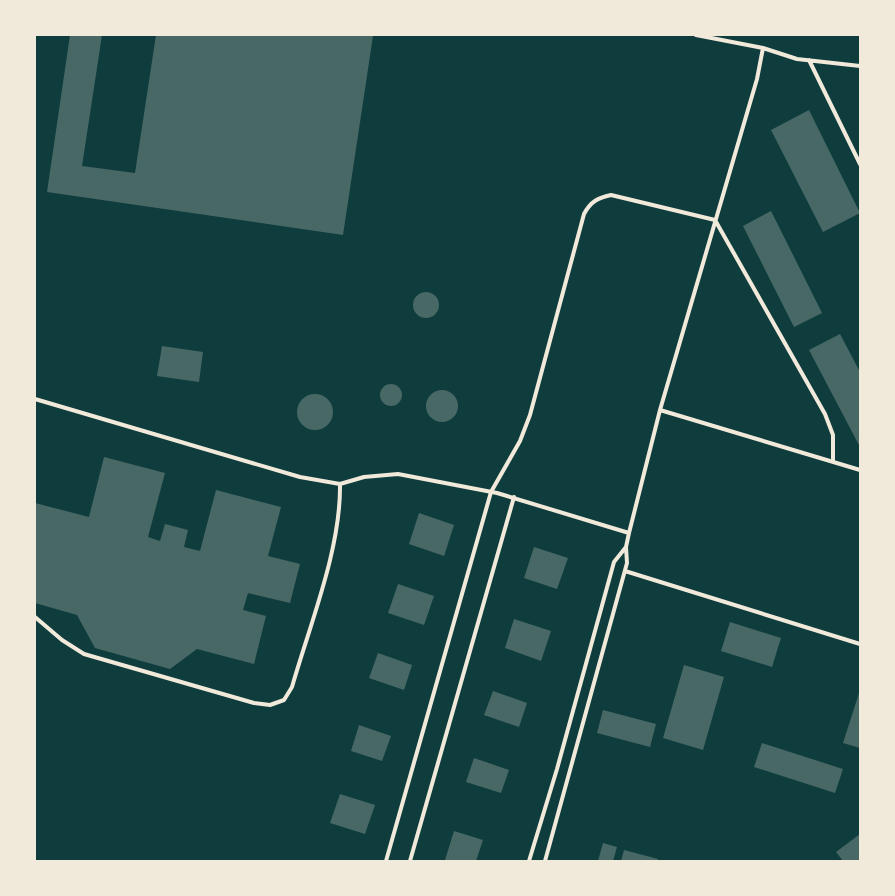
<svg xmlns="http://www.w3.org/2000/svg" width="895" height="896" viewBox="0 0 895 896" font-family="Georgia,serif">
<rect width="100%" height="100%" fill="#0f3d3e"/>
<path fill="#486865" d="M70,35H102L82,166L135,173L156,35L373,36L343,235L47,192Z
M809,110L860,213L823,232L771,130Z
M771,211L822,313L794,327L743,226Z
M413 305a13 13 0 1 1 26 0a13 13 0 1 1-26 0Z
M840,334L860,372V447L809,350Z
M162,346L203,352L199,382L157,376Z
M380 395a11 11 0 1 1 22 0a11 11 0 1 1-22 0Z
M426 406a16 16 0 1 1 32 0a16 16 0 1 1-32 0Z
M297 412a18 18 0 1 1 36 0a18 18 0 1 1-36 0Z
M104,457L165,473L148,537L160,541L165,524L188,530L184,547L200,551L216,490L281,507L268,556L300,564L290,603L248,593L243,610L266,616L254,664L197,649L170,669L95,648L77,615L35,603V503L89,517Z
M419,513L454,525L444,556L409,544Z
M534,547L568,558L557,589L524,578Z
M398,584L434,596L424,625L388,613Z
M514,619L551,631L541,661L505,648Z
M730,622L781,638L772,667L721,651Z
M378,653L412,665L404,690L369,678Z
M684,665L724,677L703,750L663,738Z
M860,690V748L843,743Z
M493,691L527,703L519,727L484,715Z
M603,710L656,724L650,747L597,733Z
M359,725L391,736L382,761L351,751Z
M762,743L843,769L835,793L754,767Z
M474,758L509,770L501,793L466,782Z
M340,794L375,805L365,834L330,823Z
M454,831L483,840L476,861L445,860Z
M860,834V861H843L836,852Z
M603,843L617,847L613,861H598Z
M624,850L658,859V861H621Z"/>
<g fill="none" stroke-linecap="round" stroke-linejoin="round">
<path stroke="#f1e9da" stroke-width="4" d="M696,35L763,48
M809,60L860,164
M35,399L300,477L340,484L364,477L398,474L497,493L629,533
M660,410L860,470
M625,571L860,644
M35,617L62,640L84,654L254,703L270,705L284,700L292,687C310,624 341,549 340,484
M386,861L491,492L520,441L530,415L584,214C591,201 598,198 611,195L715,220L825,414L833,435V462
M410,861L514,497
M529,861L557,769L614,562L626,547
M545,861L627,563L626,547L629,533L660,410L757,79L763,48L797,59L860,66"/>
</g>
<rect width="895" height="896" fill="none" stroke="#f1e9da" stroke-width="72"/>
</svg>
